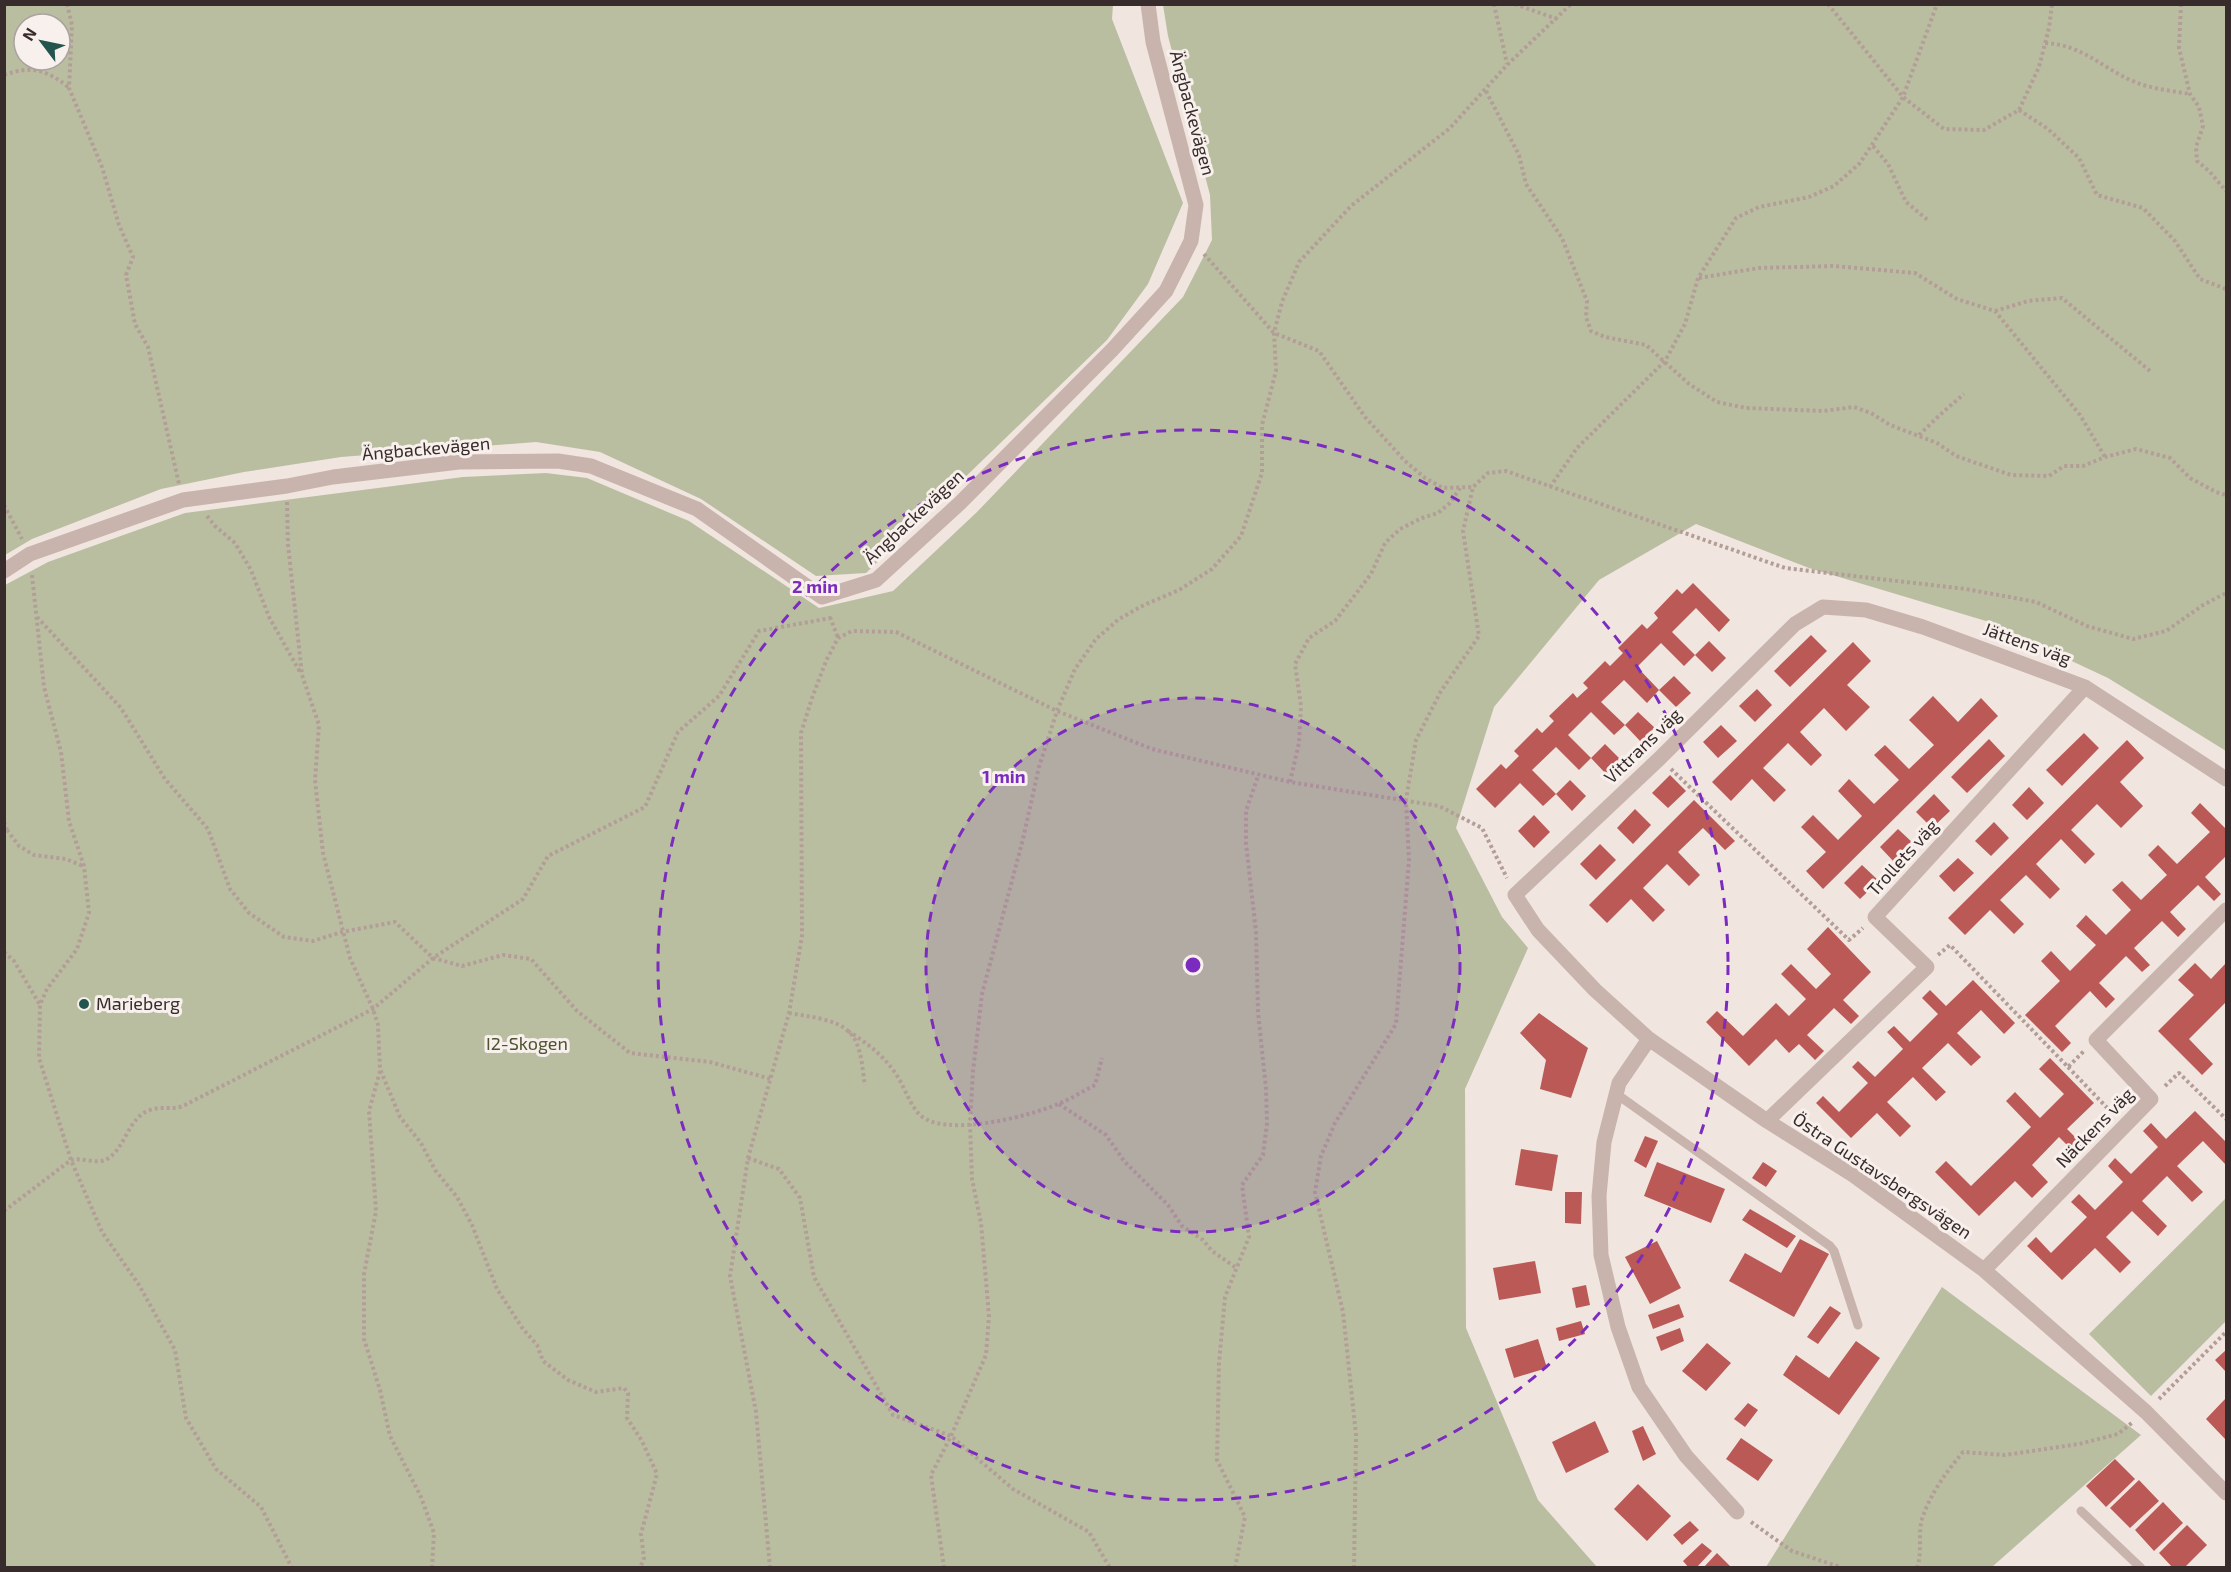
<svg xmlns="http://www.w3.org/2000/svg" width="2231" height="1572" viewBox="0 0 2231 1572" font-family="'Exo 2',sans-serif">
<rect width="100%" height="100%" fill="#f1e5e0"/>
<path fill="#babea1" fill-rule="evenodd" d="M4,5H1113L1112,19L1183,203L1148,284L1107,340L866,573L816,576L701,499L600,452L536,442L341,457L244,472L161,489L32,539L5,555ZM24,24H60V60H24Z
M1163,5H2226V751L2108,678L1986,621L1809,568L1696,524L1599,580L1494,707L1456,828L1502,917L1528,948L1465,1089L1466,1328L1538,1500L1597,1567H5V585L48,562L185,513L463,477L546,473L587,478L689,521L819,608L893,591L977,512L1183,297L1212,240L1210,195L1168,36Z
M2226,1198V1321L2151,1396L2089,1334Z
M1942,1287L2141,1435L1992,1567H1766Z"/>
<path fill="#ba5955" d="M1693,583L1730,620L1719,632L1696,608L1672,632L1695,655L1684,666L1661,643L1637,667L1659,690L1647,703L1624,680L1601,702L1625,725L1614,735L1591,712L1568,735L1591,758L1579,770L1556,747L1532,770L1556,794L1543,806L1520,783L1495,808L1476,789L1501,764L1506,769L1519,756L1514,751L1537,728L1542,733L1554,721L1549,716L1573,693L1577,698L1588,688L1583,683L1605,661L1610,666L1623,653L1618,648L1642,624L1647,629L1658,618L1654,613L1677,589L1682,594Z
M1811,635L1827,651L1790,687L1774,671Z
M1709,641L1726,658L1712,672L1695,655Z
M1853,642L1871,661L1847,685L1870,707L1846,731L1824,708L1800,732L1822,755L1811,766L1788,743L1763,768L1786,790L1774,802L1752,779L1731,801L1712,782Z
M1674,676L1691,693L1676,707L1659,690Z
M1757,689L1772,705L1755,722L1739,706Z
M1933,696L1958,722L1981,698L1998,716L1823,889L1806,871L1826,852L1801,827L1813,815L1838,840L1862,816L1838,791L1849,779L1874,804L1899,780L1874,755L1885,745L1909,769L1934,745L1909,720Z
M1638,712L1655,728L1641,742L1625,725Z
M1721,725L1737,741L1718,758L1703,742Z
M2084,733L2099,748L2062,786L2046,770Z
M1989,739L2005,756L1967,793L1951,777Z
M2127,740L2144,758L2120,782L2143,806L2121,828L2097,804L2071,830L2095,854L2085,864L2061,839L2036,864L2060,889L2050,899L2026,875L2000,900L2024,924L2014,934L1990,910L1965,935L1948,918Z
M1605,744L1622,761L1607,775L1591,758Z
M1670,775L1686,791L1668,808L1652,793Z
M1570,780L1586,796L1572,811L1556,794Z
M2029,787L2044,803L2027,820L2012,805Z
M1934,794L1950,811L1932,828L1916,812Z
M1694,800L1735,841L1725,850L1703,828L1678,852L1700,875L1689,886L1667,864L1643,888L1665,910L1653,922L1631,899L1607,923L1589,905Z
M2200,803L2226,829V856L2205,877L2221,894L2214,901L2198,885L2170,912L2186,929L2178,937L2162,921L2134,948L2150,965L2142,972L2126,956L2099,983L2115,999L2106,1008L2090,991L2055,1026L2071,1043L2062,1052L2025,1015L2060,981L2041,961L2051,951L2070,971L2096,945L2076,926L2086,915L2106,935L2131,910L2112,890L2122,881L2141,900L2167,875L2148,855L2158,845L2177,864L2210,832L2191,813Z
M1635,809L1651,825L1633,844L1617,828Z
M1534,815L1550,832L1534,848L1518,831Z
M1994,822L2009,838L1991,856L1975,841Z
M1898,829L1915,845L1896,864L1880,847Z
M1600,844L1616,860L1596,880L1580,864Z
M1958,858L1974,873L1954,892L1939,876Z
M1862,865L1879,881L1860,899L1844,883Z
M1828,927L1871,972L1843,1000L1859,1016L1851,1024L1834,1008L1807,1035L1824,1051L1815,1060L1799,1044L1789,1053L1776,1039L1749,1066L1706,1022L1717,1011L1743,1036L1776,1003L1789,1016L1806,999L1781,974L1791,964L1816,989L1831,974L1807,949Z
M2195,963L2211,979L2226,963V1002L2189,1039L2213,1064L2202,1075L2158,1031L2194,995L2178,980Z
M1973,980L2015,1023L2004,1034L1981,1010L1957,1033L1981,1057L1971,1066L1948,1043L1922,1068L1946,1092L1936,1101L1913,1077L1887,1102L1911,1126L1900,1137L1877,1113L1851,1138L1816,1103L1823,1096L1839,1112L1868,1083L1852,1067L1858,1061L1875,1077L1903,1049L1887,1032L1894,1026L1910,1042L1938,1014L1922,998L1930,990L1946,1006Z
M1539,1013L1588,1048L1571,1098L1540,1089L1546,1060L1520,1033Z
M2050,1058L2094,1103L2067,1129L2084,1146L2076,1154L2059,1137L2032,1165L2048,1182L2032,1198L2015,1181L1979,1216L1935,1172L1946,1161L1971,1186L2006,1152L2031,1127L2006,1101L2015,1092L2040,1118L2064,1094L2039,1069Z
M2195,1111L2226,1142V1165L2203,1141L2177,1166L2203,1192L2192,1202L2167,1176L2142,1201L2167,1226L2158,1236L2132,1211L2106,1237L2131,1262L2120,1273L2095,1248L2062,1280L2027,1246L2036,1237L2051,1253L2087,1217L2071,1202L2079,1194L2095,1210L2123,1182L2108,1166L2115,1158L2131,1174L2158,1147L2143,1131L2151,1123L2166,1139Z
M1645,1136L1658,1141L1646,1168L1634,1161Z
M1521,1149L1558,1155L1552,1191L1515,1185Z
M1657,1162L1725,1189L1711,1223L1644,1196Z
M1763,1162L1777,1171L1766,1187L1752,1178Z
M1565,1192H1582L1581,1224L1565,1223Z
M1750,1209L1796,1236L1787,1248L1742,1220Z
M1800,1239L1829,1254L1794,1317L1729,1281L1745,1253L1781,1273Z
M1657,1241L1681,1288L1650,1304L1625,1257Z
M1535,1261L1541,1293L1499,1300L1493,1268Z
M1586,1285L1590,1305L1576,1308L1572,1288Z
M1679,1304L1684,1317L1653,1329L1648,1315Z
M1830,1306L1841,1313L1818,1344L1807,1337Z
M1581,1321L1585,1334L1559,1341L1556,1328Z
M1680,1328L1684,1341L1661,1351L1656,1337Z
M1538,1339L1547,1368L1514,1378L1505,1349Z
M1856,1341L1880,1358L1839,1415L1783,1375L1796,1355L1829,1378Z
M1707,1343L1731,1363L1706,1391L1682,1371Z
M2226,1350V1372L2215,1360Z
M2226,1398V1440L2206,1419Z
M1748,1403L1758,1410L1745,1427L1734,1419Z
M1595,1421L1609,1452L1566,1473L1552,1442Z
M1643,1426L1656,1454L1643,1461L1632,1431Z
M1741,1438L1773,1460L1758,1481L1726,1459Z
M2115,1459L2135,1479L2106,1507L2086,1486Z
M2139,1480L2159,1501L2130,1528L2110,1508Z
M1638,1484L1671,1516L1647,1541L1614,1509Z
M2163,1502L2183,1523L2154,1551L2135,1530Z
M1690,1521L1699,1530L1682,1545L1673,1535Z
M2187,1525L2207,1545L2184,1568H2173L2159,1553Z
M1702,1543L1712,1551L1696,1568H1689L1683,1561Z
M1717,1553L1732,1568H1703Z"/>
<g fill="none" stroke-linecap="round" stroke-linejoin="round">
<path stroke="#b39e97" stroke-width="4" stroke-dasharray="3 3" stroke-linecap="butt" d="M67,4L72,25L69,88L102,167L119,225L133,257L126,275L135,324L148,347L179,484
M1494,4L1507,64
M1515,4L1557,19
M1828,4L1903,97L1944,129L1984,130L2019,110L2039,67L2049,28L2052,4
M2181,4L2179,48L2190,94L2199,107L2203,126L2196,147L2197,161L2209,171L2226,191
M2045,43C2084,45 2101,68 2135,82C2152,89 2172,91 2190,94
M4,75C31,65 47,70 68,87
M1486,91L1519,155L1526,184L1562,238L1587,301L1586,317L1591,331L1605,337L1646,345L1689,384L1717,402L1746,408L1823,411L1854,407L1871,413L1890,425L1937,443L1956,456L2011,475L2049,476L2064,466H2083L2105,457L2136,449L2170,458L2190,478L2216,492L2226,495
M2019,110L2048,129L2079,158L2097,195L2143,208L2175,241L2200,279L2226,289
M1873,146L1888,164L1906,202L1929,221
M1204,254L1274,333L1319,351L1365,417L1405,461L1425,478L1443,488L1473,487
M1699,278L1759,268L1833,266L1915,273L1957,299L1995,311L2080,415L2105,457
M1995,311L2028,301L2062,298L2150,371
M1919,435L1943,412L1964,394
M1550,487L1577,448L1665,361L1685,324L1698,278L1736,218L1759,207L1809,197L1834,186L1860,163L1903,97L1937,4
M287,502L288,544L302,675L319,725L315,780L323,853L350,958L373,1009L378,1025L380,1069L400,1117L421,1143L435,1170L457,1197L472,1225L497,1289L523,1329L537,1345L543,1361L568,1380L596,1392L624,1388L628,1393L627,1418L642,1441L657,1474L641,1534L644,1558L640,1568
M4,505L22,539
M207,516L215,526L235,543L251,570L269,617L300,672
M32,575L44,687L61,752L69,821L84,866L89,913L77,949L47,989L40,1005L39,1058L71,1160L102,1232L139,1285L175,1350L186,1418L216,1469L261,1507L292,1568
M37,617L121,708L165,779L208,829L230,889L249,913L284,937L313,941L342,932L395,922L433,958L462,966L503,955L531,959L577,1011L630,1053L710,1062L771,1079
M830,617L838,638
M1671,769L1849,940L1863,928
M1290,782L1299,743L1301,706L1295,664L1309,638L1335,621L1371,574L1385,543L1400,529L1422,518L1438,513L1450,503L1460,488
M4,822L7,830L4,833
M7,830L19,846L34,855L66,859L83,866
M4,952L14,961L40,1005
M1938,955L1950,945L2068,1067L2084,1051
M789,1013C805,1016 836,1019 848,1031C862,1043 862,1069 865,1085
M848,1031C867,1043 883,1055 896,1074C904,1086 909,1103 919,1114C943,1139 1030,1116 1058,1104C1071,1099 1083,1091 1095,1085L1102,1058
M2068,1067L2113,1114
M380,1071L369,1111L376,1211L364,1274V1339L380,1390L390,1436L421,1497L434,1533L432,1568
M2165,1086L2179,1073L2226,1119
M1059,1104L1106,1135L1124,1161L1168,1205L1182,1226L1203,1240L1212,1251L1235,1267
M748,1158L779,1169L800,1198L814,1277L893,1415L951,1436L1013,1489L1089,1532L1110,1568
M4,1211L71,1160C83,1157 97,1165 107,1159C126,1148 128,1117 150,1110C161,1106 172,1110 183,1106L373,1009L433,958L523,899L548,856L645,807L678,732L719,696L759,631L831,618
M2159,1399L2226,1332
M1751,1522L1792,1551L1843,1568
M770,1568L756,1412L730,1276L748,1158L789,1013L802,936L801,733L812,698L826,661L838,638L852,631L896,632L1057,711L1152,749L1290,782L1439,806L1482,828L1507,878
M944,1568L931,1475L951,1436L986,1355L989,1316L981,1223L972,1179L970,1124L973,1071L982,994L1023,839L1039,767L1057,711L1075,669L1096,639L1119,619L1144,605L1179,590L1212,569L1241,536L1262,473V425L1276,371L1274,333L1282,302L1299,262L1351,206L1450,128L1507,65L1571,4
M1235,1568L1245,1517L1217,1460L1219,1363L1225,1297L1249,1237L1242,1185L1263,1155L1267,1123L1266,1089L1258,1012L1256,932L1246,843V811L1258,776
M1354,1568L1356,1435L1343,1312L1315,1192L1321,1156L1335,1123L1396,1024L1409,860L1406,800L1416,740L1441,691L1479,636L1463,531L1473,487L1488,473L1506,471L1785,568L1966,589L2036,602L2087,626L2133,639L2166,631L2203,605L2226,593
M1917,1568C1923,1551 1917,1532 1923,1516C1931,1493 1947,1471 1963,1452L2005,1455L2079,1444L2118,1434L2133,1422"/>
<path stroke="#c8b4ad" stroke-width="9" d="M1615,1093L1830,1246L1834,1251L1858,1325
M2081,1511L2141,1568"/>
<path stroke="#c8b4ad" stroke-width="15" d="M4,571L30,554L183,500L287,486L333,477L459,462L558,461L591,466L697,509L822,597L876,580L960,503L1112,350L1166,291L1191,241L1196,205L1153,42L1148,4
M2226,779L2085,687L1923,627L1866,610L1823,607L1795,624L1660,758L1515,895L1538,930L1595,990L1649,1039L1767,1121L1853,1175L1984,1270L2146,1412L2226,1493
M1649,1039L1619,1083L1604,1142L1599,1196L1601,1255L1618,1327L1639,1387L1686,1456L1737,1512
M1767,1121L1927,967L1875,917L2085,687
M1984,1270L2151,1099L2096,1040L2226,910"/>
</g>
<circle cx="1193" cy="965" r="267" fill="#7b2cbf" fill-opacity=".12"/>
<g fill="none" stroke="#7b2cbf" stroke-width="3" stroke-dasharray="10 8">
<circle cx="1193" cy="965" r="267"/>
<circle cx="1193" cy="965" r="535"/>
</g>
<circle fill="#24544e" stroke="#f8f0ec" stroke-width="2" cx="84" cy="1004" r="6"/>
<g text-anchor="middle" stroke-width="6" stroke-linejoin="round" paint-order="stroke">
<g font-size="18" fill="#372c2b" stroke="#f8f0ec">
<text transform="translate(1192 113) rotate(75)" y="6">Ängbackevägen</text>
<text transform="translate(426 449) rotate(-5)" y="6">Ängbackevägen</text>
<text transform="translate(914 517) rotate(-43)" y="6">Ängbackevägen</text>
<text transform="translate(2027 644) rotate(20)" y="6">Jättens väg</text>
<text transform="translate(1643 746) rotate(-44)" y="6">Vittrans väg</text>
<text transform="translate(1903 858) rotate(-48)" y="6">Trollets väg</text>
<text transform="translate(2095 1128) rotate(-46)" y="6">Näckens väg</text>
<text transform="translate(1882 1176) rotate(34)" y="6">Östra Gustavsbergsvägen</text>
</g>
<g font-size="18" fill="#372c2b" stroke="#f8f0ec" text-anchor="start">
<text x="96" y="1010">Marieberg</text>
</g>
<g font-size="18" fill="#4d5231" stroke="#f8f0ec">
<text x="527" y="1050">I2-Skogen</text>
</g>
</g>
<circle cx="1193" cy="965" r="9" fill="#7b2cbf" stroke="#f8f0ec" stroke-width="3"/>
<g font-size="18" text-anchor="middle" font-weight="bold" fill="#7b2cbf" stroke="#f8f0ec" stroke-width="6" stroke-linejoin="round" paint-order="stroke">
<text x="815" y="593">2 min</text>
<text x="1004" y="783">1 min</text>
</g>
<rect width="2231" height="1572" fill="none" stroke="#372c2b" stroke-width="12"/>
<g transform="translate(42 42) rotate(302)"><circle r="28" fill="#f8f0ec" stroke="#aba29f" stroke-width="1.5"/>
<path d="M0-4.5L10 22L0 15L-10 22Z" fill="#24544e"/>
<text y="-9" font-size="16" font-weight="bold" text-anchor="middle" fill="#372c2b">N</text>
</g>
</svg>
